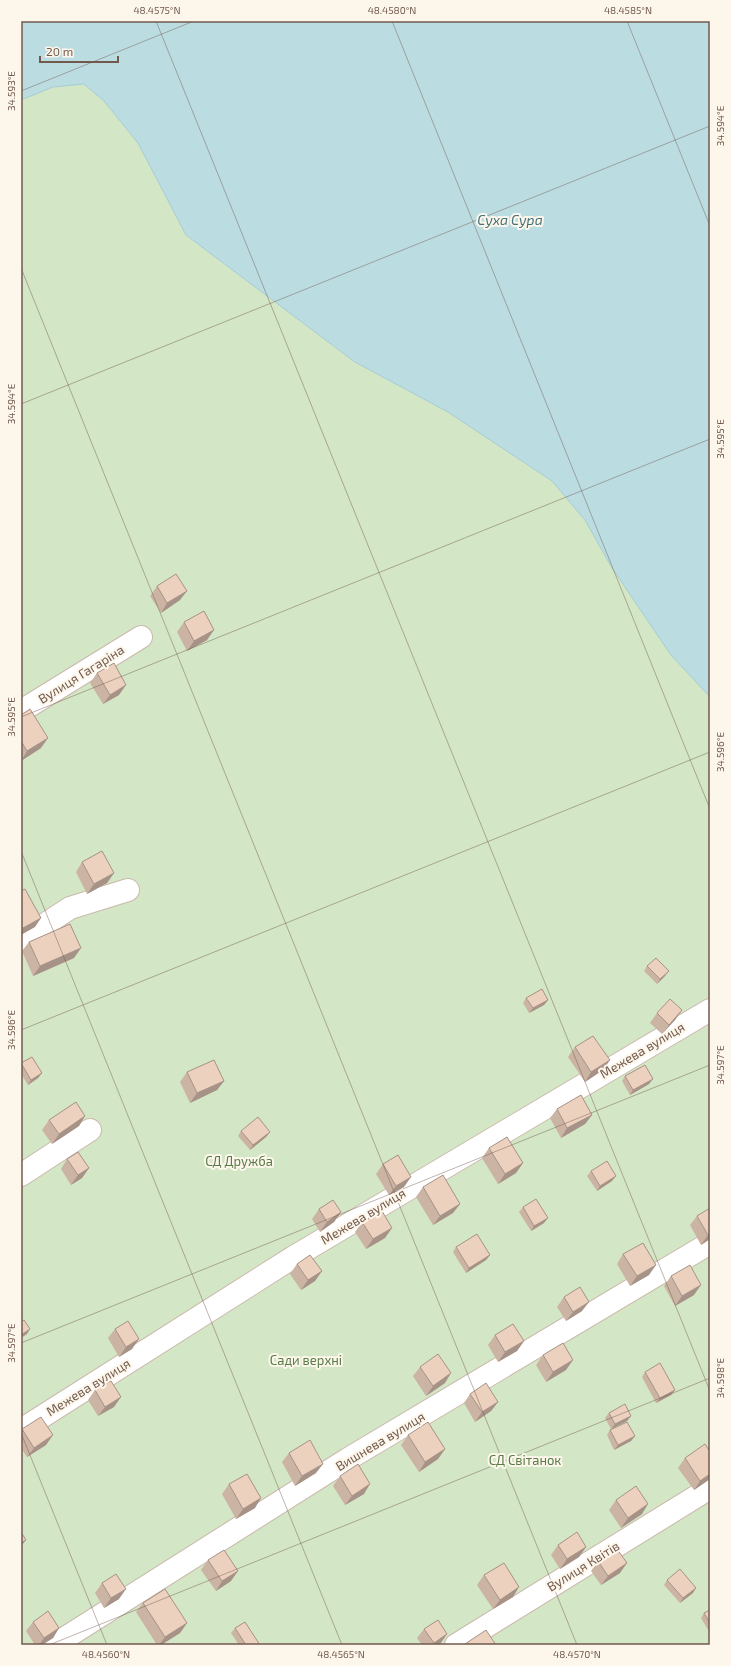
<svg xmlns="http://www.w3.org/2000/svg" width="731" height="1666" viewBox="0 0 731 1666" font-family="'Exo 2',sans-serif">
<rect width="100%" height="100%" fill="#faf2e5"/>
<path fill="#d3e6c5" d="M84,84L104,101L138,143L186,235L355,362L448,412L552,481L585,520L612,568L671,655L710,697V1645H21V100L53,87Z"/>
<path fill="#bbdde2" stroke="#a3ccd3" d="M21,21H710V697L671,655L612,568L585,520L552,481L448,412L355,362L186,235L138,143L104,101L84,84L53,87L21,100Z"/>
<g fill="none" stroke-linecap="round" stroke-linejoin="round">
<g stroke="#cbb9ac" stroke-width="24">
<path id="minor" d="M21,711L141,637
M21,940L70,908L128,890
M21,1175L90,1130
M21,1430L292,1258L710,1010
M54,1645L348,1459L710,1243
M456,1645L710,1488"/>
</g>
<use href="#minor" stroke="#fff" stroke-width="22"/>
</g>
<path fill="#ccb4a4" d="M157,586L180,600L161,613L150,596Z
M184,622L207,640L187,651L177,632Z
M97,673L119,695L103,704L90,683Z
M21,715L41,748L21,761Z
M82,862L114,873L107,883L87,894L76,872Z
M29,942L74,958L33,976L22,951Z
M647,966L665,976L657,984L644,971Z
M526,998L548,1000L544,1005L529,1013L523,1003Z
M682,1010L675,1020L662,1034L650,1023L657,1013Z
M575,1047L603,1070L585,1082L568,1057Z
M21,1064L42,1073L38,1078L28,1085L21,1074Z
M187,1072L224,1081L217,1090L190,1103L180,1082Z
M625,1076L649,1084L630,1095L622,1081Z
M557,1109L592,1115L585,1124L561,1138L550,1118Z
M85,1116L79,1126L52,1144L42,1130L49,1120Z
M241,1131L270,1132L266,1137L250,1150L238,1136Z
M489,1148L523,1163L516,1173L498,1184L482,1158Z
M67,1159L89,1168L82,1178L71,1185L61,1169Z
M383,1164L404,1187L389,1195L376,1174Z
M591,1171L612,1181L597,1191L587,1176Z
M423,1187L460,1204L453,1213L433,1225L416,1197Z
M523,1207L544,1223L531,1231L519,1212Z
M319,1209L341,1212L334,1222L320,1232L312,1219Z
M697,1216L710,1239L701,1245L690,1225Z
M362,1222L385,1238L366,1249L355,1232Z
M456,1247L490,1255L486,1260L466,1273L453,1252Z
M623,1254L649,1275L630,1286L617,1264Z
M297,1264L322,1271L315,1281L301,1290L290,1274Z
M671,1276L694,1295L675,1306L664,1286Z
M564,1297L582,1311L566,1321L557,1307Z
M115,1329L132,1349L119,1357L108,1338Z
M495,1335L524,1341L517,1351L498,1362L488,1345Z
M543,1355L566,1370L546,1382L536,1365Z
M420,1367L445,1383L426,1396L413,1376Z
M645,1372L675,1390L671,1395L656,1403L642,1377Z
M95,1390L114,1407L98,1416L88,1400Z
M470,1394L498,1402L491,1411L475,1422L464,1403Z
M609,1413L631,1416L627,1421L611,1429L605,1418Z
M22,1429L46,1445L27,1457L21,1448V1431Z
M610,1430L635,1436L631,1441L614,1450L607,1435Z
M408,1435L445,1449L438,1459L419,1472L401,1445Z
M710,1452V1479L694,1490L678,1468L685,1458Z
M289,1453L316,1473L295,1486L282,1462Z
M340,1476L364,1494L345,1505L333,1486Z
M229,1484L255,1508L236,1519L222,1494Z
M616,1500L642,1514L621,1528L609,1510Z
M558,1545L586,1547L579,1557L560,1569L551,1555Z
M208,1560L231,1581L216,1591L201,1570Z
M598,1561L620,1573L601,1585L591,1571Z
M484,1575L513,1597L493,1609L477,1585Z
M667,1580L693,1593L680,1603L664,1585Z
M102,1583L119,1599L104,1608L95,1593Z
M143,1603L187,1623L180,1633L161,1645H157L136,1612Z
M710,1610V1633L701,1618L704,1613Z
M33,1622L59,1628L53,1638L42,1645H35L26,1631Z
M235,1628L259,1645H239L231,1633Z
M424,1629L447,1634L440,1644L439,1645H422L417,1638Z"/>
<path fill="#a69286" d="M187,591L180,600L161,613L167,603Z
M214,630L207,640L187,651L194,641Z
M126,685L119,695L103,704L110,695Z
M48,738L41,748L21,761L27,751Z
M114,873L107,883L87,894L94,884Z
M41,918L35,927L21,935V929Z
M81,948L74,958L33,976L40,966Z
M669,971L665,976L657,984L660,979Z
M548,1000L544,1005L529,1013L533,1008Z
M682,1010L675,1020L662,1034L669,1025Z
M610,1060L603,1070L585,1082L591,1072Z
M42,1073L38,1078L28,1085L31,1080Z
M653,1079L649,1084L630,1095L633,1090Z
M224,1081L217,1090L190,1103L197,1093Z
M592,1115L585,1124L561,1138L567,1128Z
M85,1116L79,1126L52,1144L59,1134Z
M270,1132L266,1137L250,1150L253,1145Z
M523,1163L516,1173L498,1184L505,1174Z
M89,1168L82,1178L71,1185L78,1175Z
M616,1176L612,1181L597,1191L600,1186Z
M411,1177L404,1187L389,1195L396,1186Z
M460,1204L453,1213L433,1225L440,1216Z
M341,1212L334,1222L320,1232L327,1222Z
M548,1218L544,1223L531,1231L534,1226Z
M392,1228L385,1238L366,1249L373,1239Z
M710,1233V1239L701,1245L708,1235Z
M490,1255L486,1260L466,1273L469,1268Z
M656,1265L649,1275L630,1286L637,1276Z
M322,1271L315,1281L301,1290L308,1280Z
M701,1285L694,1295L675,1306L682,1296Z
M589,1302L582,1311L566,1321L573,1312Z
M30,1329L27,1334L21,1338V1335Z
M139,1339L132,1349L119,1357L126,1347Z
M524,1341L517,1351L498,1362L505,1352Z
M573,1360L566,1370L546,1382L553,1372Z
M451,1373L445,1383L426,1396L433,1386Z
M675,1390L671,1395L656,1403L660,1398Z
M121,1397L114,1407L98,1416L105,1407Z
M498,1402L491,1411L475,1422L482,1412Z
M631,1416L627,1421L611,1429L615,1424Z
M53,1435L46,1445L27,1457L34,1448Z
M635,1436L631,1441L614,1450L618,1445Z
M445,1449L438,1459L419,1472L425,1462Z
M323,1464L316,1473L295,1486L302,1476Z
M710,1474V1479L694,1490L700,1481Z
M370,1484L364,1494L345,1505L352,1496Z
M261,1498L255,1508L236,1519L243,1509Z
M648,1504L642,1514L621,1528L628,1518Z
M26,1540L22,1545H21V1543Z
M586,1547L579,1557L560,1569L567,1559Z
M627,1563L620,1573L601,1585L608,1576Z
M238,1571L231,1581L216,1591L222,1581Z
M519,1587L513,1597L493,1609L500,1600Z
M696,1588L693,1593L680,1603L683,1598Z
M126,1589L119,1599L104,1608L111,1598Z
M187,1623L180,1633L161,1645H159L165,1637Z
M59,1628L53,1638L42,1645H39L44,1638Z
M447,1634L440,1644L439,1645H432L434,1643Z"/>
<path fill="#edd1bf" stroke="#a69286" d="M176,574L187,591L167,603L157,586Z
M204,611L214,630L194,641L184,622Z
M114,663L126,685L110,695L97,673Z
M30,709L48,738L27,751L21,741V715Z
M102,851L114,873L94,884L82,862Z
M25,889L41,918L21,929V891Z
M70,924L81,948L40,966L29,942Z
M656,958L669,971L660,979L647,966Z
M542,989L548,1000L533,1008L526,998Z
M670,999L682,1010L669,1025L657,1013Z
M593,1036L610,1060L591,1072L575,1047Z
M32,1057L42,1073L31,1080L21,1063Z
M214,1060L224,1081L197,1093L187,1072Z
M645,1065L653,1079L633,1090L625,1076Z
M581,1095L592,1115L567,1128L557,1109Z
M76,1102L85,1116L59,1134L49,1120Z
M258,1117L270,1132L253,1145L241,1131Z
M507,1137L523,1163L505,1174L489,1148Z
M78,1152L89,1168L78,1175L67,1159Z
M398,1155L411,1177L396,1186L383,1164Z
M607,1161L616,1176L600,1186L591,1171Z
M443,1175L460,1204L440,1216L423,1187Z
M536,1199L548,1218L534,1226L523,1207Z
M333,1200L341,1212L327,1222L319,1209Z
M710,1208V1233L708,1235L697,1216Z
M382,1211L392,1228L373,1239L362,1222Z
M477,1234L490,1255L469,1268L456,1247Z
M643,1243L656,1265L637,1276L623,1254Z
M310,1255L322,1271L308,1280L297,1264Z
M690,1265L701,1285L682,1296L671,1276Z
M580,1287L589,1302L573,1312L564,1297Z
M24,1320L30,1329L21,1335V1322Z
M128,1321L139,1339L126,1347L115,1329Z
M513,1324L524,1341L505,1352L495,1335Z
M563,1343L573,1360L553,1372L543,1355Z
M438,1354L451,1373L433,1386L420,1367Z
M660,1363L675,1390L660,1398L645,1372Z
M111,1381L121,1397L105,1407L95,1390Z
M486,1383L498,1402L482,1412L470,1394Z
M625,1404L631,1416L615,1424L609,1413Z
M41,1417L53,1435L34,1448L22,1429Z
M428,1422L445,1449L425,1462L408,1435Z
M627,1422L635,1436L618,1445L610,1430Z
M310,1440L323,1464L302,1476L289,1453Z
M705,1444L710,1452V1474L700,1481L685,1458Z
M358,1464L370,1484L352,1496L340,1476Z
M247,1474L261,1498L243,1509L229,1484Z
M636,1486L648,1504L628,1518L616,1500Z
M21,1532L26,1540L21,1543Z
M577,1532L586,1547L567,1559L558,1545Z
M617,1549L627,1563L608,1576L598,1561Z
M224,1550L238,1571L222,1581L208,1560Z
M504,1563L519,1587L500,1600L484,1575Z
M680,1569L696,1588L683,1598L667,1580Z
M116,1574L126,1589L111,1598L102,1583Z
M165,1589L187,1623L165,1637L143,1603Z
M710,1610V1623L704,1613Z
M48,1611L59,1628L44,1638L33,1622Z
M438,1620L447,1634L434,1643L424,1629Z
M245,1622L260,1645H246L235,1628Z
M486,1630L496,1645H465V1644Z"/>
<path fill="none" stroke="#71594d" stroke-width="1" stroke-opacity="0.45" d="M156,21L710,1391M392,21L710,809M627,21L710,226M21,91L194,21M21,268L577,1645M21,404L710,126M21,717L710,439M21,851L342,1645M21,1030L710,752M21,1343L710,1065M21,1433L107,1645M49,1645L710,1378"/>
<g text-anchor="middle" stroke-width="4" stroke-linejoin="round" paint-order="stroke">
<g font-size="13" fill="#71594d" stroke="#fdf6eb">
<text transform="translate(81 674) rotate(-32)" y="5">Вулиця Гагаріна</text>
<text transform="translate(642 1050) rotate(-31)" y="5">Межева вулиця</text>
<text transform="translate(363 1216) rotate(-31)" y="5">Межева вулиця</text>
<text transform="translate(88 1387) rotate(-32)" y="5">Межева вулиця</text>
<text transform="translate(380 1441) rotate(-31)" y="5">Вишнева вулиця</text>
<text transform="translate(583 1566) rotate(-32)" y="5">Вулиця Квітів</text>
</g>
<g font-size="13" fill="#587b48" stroke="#fdf6eb">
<text x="239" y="1166">СД Дружба</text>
<text x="306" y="1365">Сади верхні</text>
<text x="525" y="1465">СД Світанок</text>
</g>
<g font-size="14" font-style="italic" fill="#45737b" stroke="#fdf6eb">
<text x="510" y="225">Суха Сура</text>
</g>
</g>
<rect width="731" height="1666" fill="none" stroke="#fdf6eb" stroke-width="44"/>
<path d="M40 56v6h78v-6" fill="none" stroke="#71594d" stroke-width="2"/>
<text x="46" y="56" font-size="12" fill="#71594d" stroke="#fdf6eb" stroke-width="3" paint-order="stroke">20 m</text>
<rect x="22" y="22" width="687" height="1622" fill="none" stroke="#71594d" stroke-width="1.5"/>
<g font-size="10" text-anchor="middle" fill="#71594d">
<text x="157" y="14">48.4575°N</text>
<text x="392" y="14">48.4580°N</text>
<text x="628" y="14">48.4585°N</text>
<text transform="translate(11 91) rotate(-90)" y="4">34.593°E</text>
<text transform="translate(720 126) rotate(-90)" y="4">34.594°E</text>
<text transform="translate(11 404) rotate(-90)" y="4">34.594°E</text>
<text transform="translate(720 439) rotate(-90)" y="4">34.595°E</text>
<text transform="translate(11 717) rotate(-90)" y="4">34.595°E</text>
<text transform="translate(720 752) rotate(-90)" y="4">34.596°E</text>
<text transform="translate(11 1030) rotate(-90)" y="4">34.596°E</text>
<text transform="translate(720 1065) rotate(-90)" y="4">34.597°E</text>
<text transform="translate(11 1343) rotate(-90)" y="4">34.597°E</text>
<text transform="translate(720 1378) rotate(-90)" y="4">34.598°E</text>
<text x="106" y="1658">48.4560°N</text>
<text x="341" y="1658">48.4565°N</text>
<text x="577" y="1658">48.4570°N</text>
</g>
</svg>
